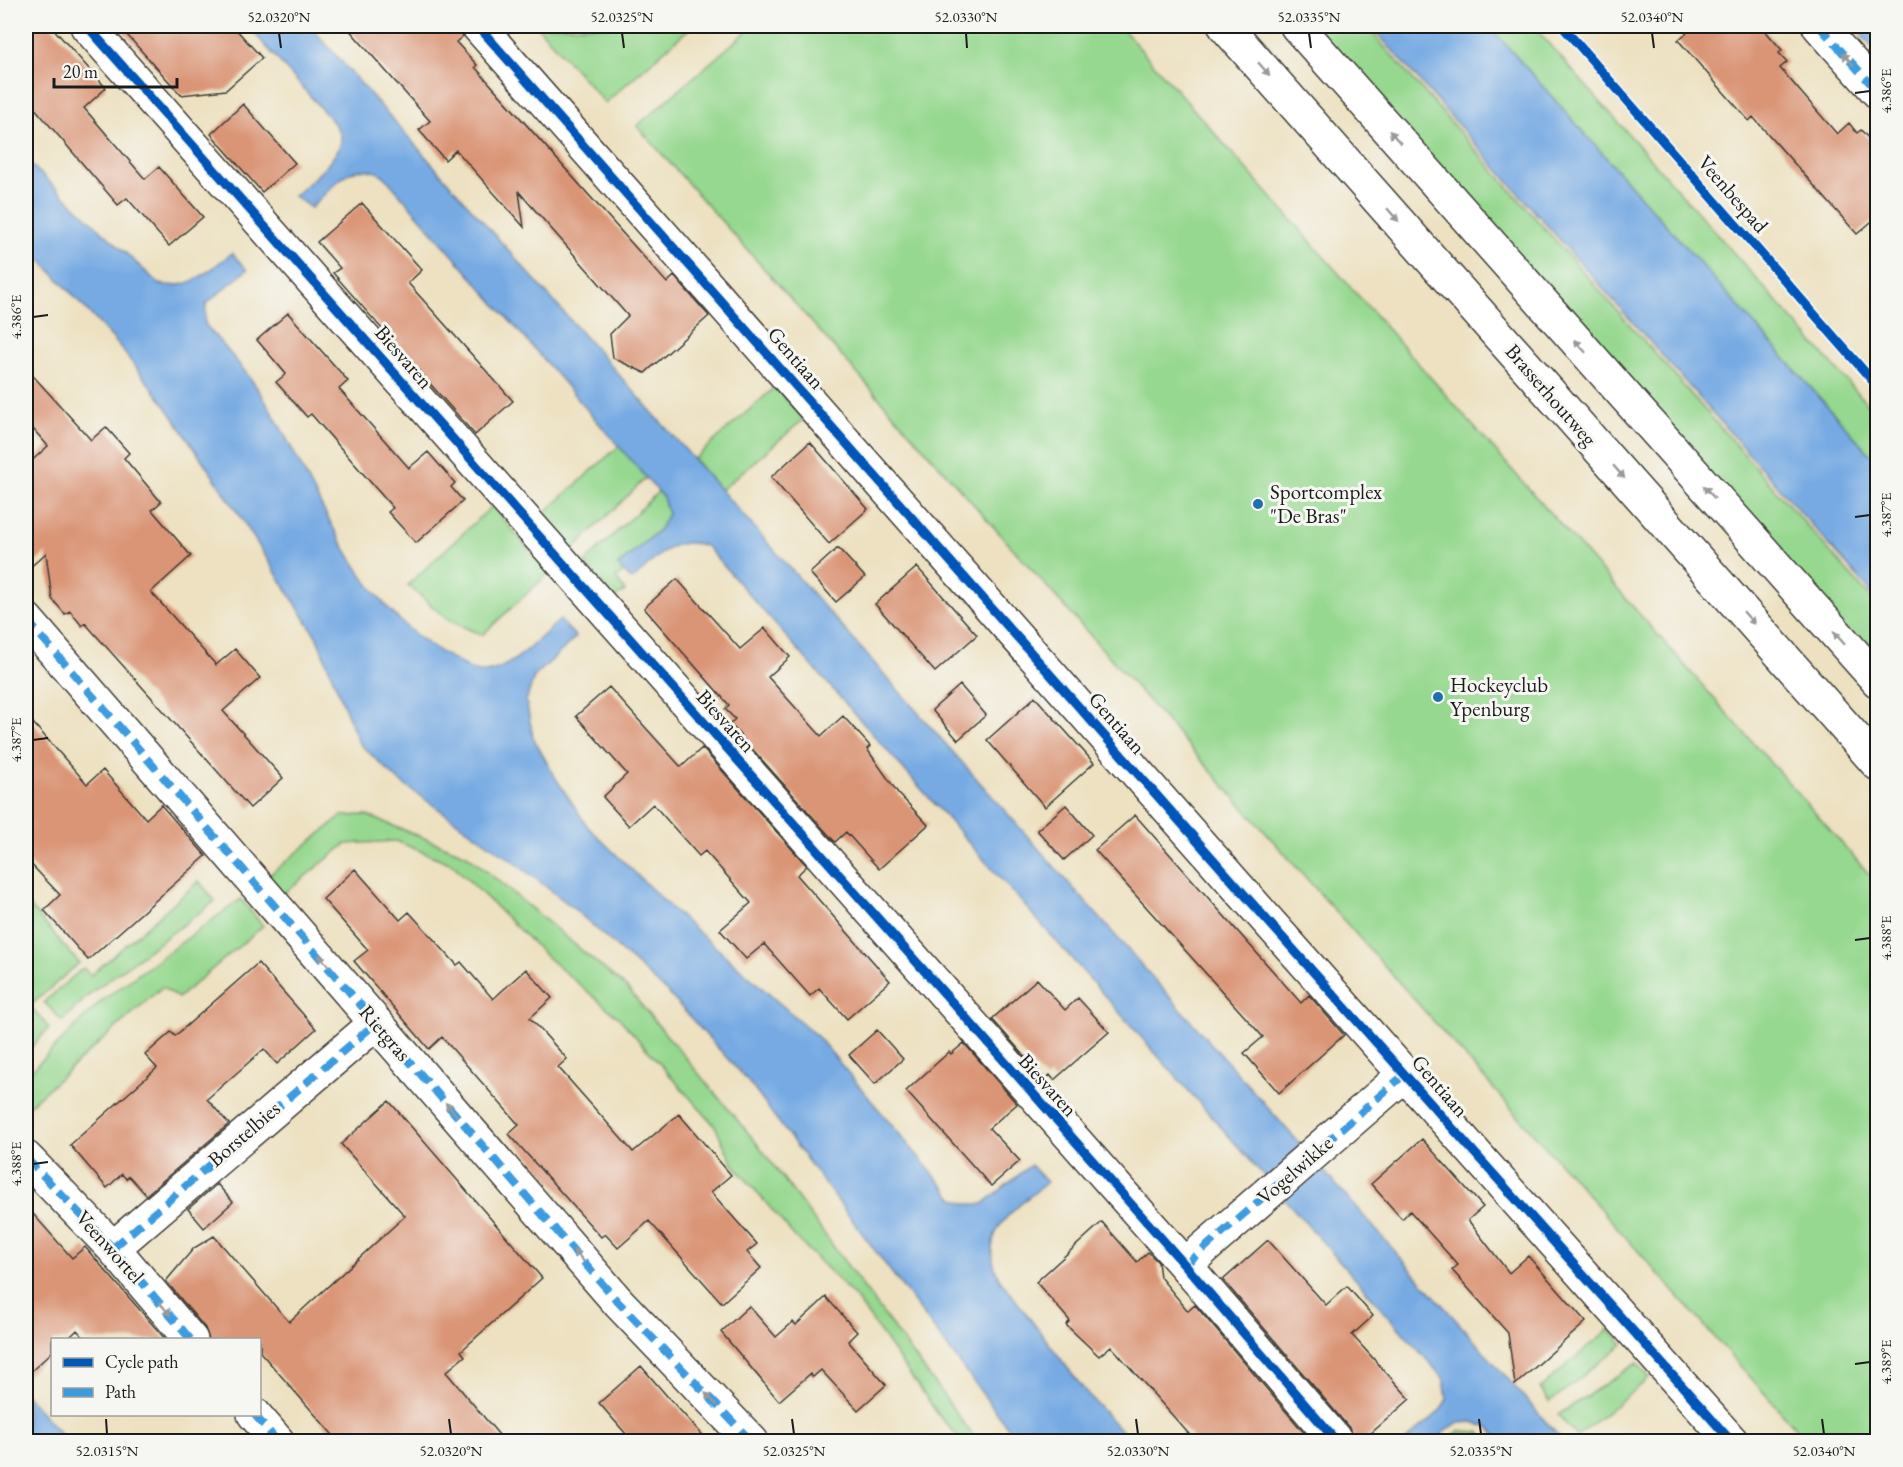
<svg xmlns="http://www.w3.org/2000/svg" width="1903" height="1467" viewBox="0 0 1903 1467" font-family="'EB Garamond',serif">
<rect width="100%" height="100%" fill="#f6f6f2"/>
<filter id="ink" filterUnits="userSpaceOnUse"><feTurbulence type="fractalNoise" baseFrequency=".0167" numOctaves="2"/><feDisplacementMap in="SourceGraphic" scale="12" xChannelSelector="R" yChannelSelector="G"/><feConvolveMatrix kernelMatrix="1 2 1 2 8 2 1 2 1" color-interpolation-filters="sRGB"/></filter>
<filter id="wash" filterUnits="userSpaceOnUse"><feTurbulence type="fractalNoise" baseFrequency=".008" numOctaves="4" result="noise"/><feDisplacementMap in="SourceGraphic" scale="24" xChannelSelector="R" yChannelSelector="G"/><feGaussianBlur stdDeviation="1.35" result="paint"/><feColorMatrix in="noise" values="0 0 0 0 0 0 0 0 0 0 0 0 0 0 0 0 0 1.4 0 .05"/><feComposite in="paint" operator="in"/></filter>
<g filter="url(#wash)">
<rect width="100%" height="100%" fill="#ede1c1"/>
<path fill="#96d88f" stroke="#597a56" stroke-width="1.5" d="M537,26H692L605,103Z
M753,26H1120L1877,883V1441H1807L637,126Z
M1312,26H1366L1877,605V666Z
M1489,26H1533L1877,415V462Z
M775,387L804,419L721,490L694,459Z
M619,446L647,477L572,550L543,514Z
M659,491L663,497L668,514L660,529L618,565L624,572L616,578L625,591L613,599L585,562Z
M492,506L549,573L482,635L448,620L408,585Z
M366,815L467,855L627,988L760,1147L977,1441H962L940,1417L855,1297L795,1237L733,1164L715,1126L620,1019L548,958L452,864L396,841L346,844L278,898L263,880L342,816Z
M199,881L215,901L92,992L62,1021L44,1002L83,968L91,975Z
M241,899L263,926L178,998L162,987L26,1108V1076L100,1002Z
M26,902L79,963L30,1006L49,1028L26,1053Z
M1609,1329L1623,1344L1550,1402L1540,1388Z
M1637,1363L1650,1378L1577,1436L1558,1415Z
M1459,1431L1479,1432L1487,1441H1446Z"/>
<path fill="#77aae3" stroke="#4a6380" stroke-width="1.5" d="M248,26H310L1563,1441H1501L1489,1428L1473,1422L1457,1423L1433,1441H1405L1440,1411L1447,1399L1444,1379L706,546C671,534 657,559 632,580L618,566L660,529L668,514L663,497L383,175C350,158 334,186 311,208L294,196C307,184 344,155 341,136C340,132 336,127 334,123Z
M1371,26H1489L1877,462V599Z
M1854,26H1877V53Z
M26,160L159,284C191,291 208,271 232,253L247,270L206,304L205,324C222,345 242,365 257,388C317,478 350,607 453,659C462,664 475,674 486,672C515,667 539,638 560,620L576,637L534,677L526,701L533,737L555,777L588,827L672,909L818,1037L954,1199L967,1204H983L1031,1165L1047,1182C1015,1211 976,1229 999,1278L1089,1396L1131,1441H1018L747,1080L668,993L572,907L518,865L399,781L359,743L316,636L238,513L163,402L116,342L26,244Z
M26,1395L67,1441H26Z"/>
<g id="blocks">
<path fill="#da9476" d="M26,26H51L106,88L84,108L145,179L159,167L203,217L169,246L127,198L118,205L26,98Z
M119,26H233L262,58L226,90L181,95Z
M346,26H460L463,36L456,42L477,65L475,67L667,283L674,276L709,316L645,373L613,358L610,334L628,316L519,192L524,227L456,150L445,160L419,130L430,121Z
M1695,26H1761L1782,50L1779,53L1787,62L1780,68L1837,134L1849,123L1857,133L1861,130L1878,149V216L1857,234L1753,117L1749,121L1678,40Z
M243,104L295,163L262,192L211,134Z
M362,203L422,270L408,283L513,401L475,435L333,273L340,268L317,242Z
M288,313L348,381L339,389L409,468L428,452L455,483L451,487L463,501L416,543L388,512L393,508L311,414L307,417L276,382L286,374L257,340Z
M26,368L91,440L106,427L129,453L124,458L161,502L152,510L191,556L151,592L216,665L235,649L260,678L223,711L283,778L250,808L85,623L82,626L70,611L65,614L52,599L46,553L26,571V466L48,446L26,421Z
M810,442L868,509L829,544L771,477Z
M838,548L865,577L836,602L810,573Z
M917,567L977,635L935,672L875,604Z
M677,579L740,649L765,628L790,657L768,677L821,736L843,716L870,746L867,749L898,793L928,825L879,869L846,832L835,842L730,724L735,719L725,709L729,705L644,608Z
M960,685L986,715L958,740L932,710Z
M609,687L681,767L702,748L807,866L797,875L890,981L847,1019L819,988L810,996L764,944L746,959L720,930L751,903L705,851L699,856L653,804L629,826L603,797L627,774L576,716Z
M1035,697L1094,763L1045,807L987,740Z
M26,715L87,784L103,770L146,819L161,805L206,856L88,960L44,910L60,895L26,859Z
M1066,805L1092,835L1064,860L1037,830Z
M1135,815L1301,1003L1309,995L1344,1035L1279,1093L1244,1053L1263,1037L1095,850Z
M355,869L400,920L409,912L457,965L461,962L493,999L526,969L552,998L530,1018L567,1059L558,1067L633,1152L679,1114L731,1175L711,1192L757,1244L747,1252L761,1268L722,1303L649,1221L618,1248L605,1234L601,1237L509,1134L519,1125L442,1037L429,1049L354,961L368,950L323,899Z
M258,963L316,1029L277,1064L264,1049L207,1099L229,1124L146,1195L129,1176L126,1179L122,1174L107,1188L70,1145L157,1068L145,1055L171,1032L175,1036Z
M1037,979L1065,1010L1078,998L1109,1032L1054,1080L1050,1075L1045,1079L992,1019Z
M877,1030L903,1059L875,1084L849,1055Z
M964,1043L1017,1104L989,1128L1020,1161L991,1186L906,1091L949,1052L951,1054Z
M389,1101L542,1278L461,1351L465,1356L446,1372L505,1442H339L260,1352V1340H209L205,1328L166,1281L194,1248L214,1236L289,1322L405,1216L341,1144Z
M1422,1139L1483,1207L1468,1220L1509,1273L1528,1256L1586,1322L1515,1385L1508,1333L1452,1270L1458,1265L1410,1211L1402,1219L1371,1184Z
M217,1184L233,1202L204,1228L188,1209Z
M26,1206L72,1258L85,1247L166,1340H86L77,1330L67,1340H52V1352L26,1376Z
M1102,1222L1137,1262L1148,1252L1158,1262L1160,1277L1188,1311L1195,1305L1312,1442H1196L1111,1346L1099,1356L1066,1325L1070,1321L1036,1282Z
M1268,1240L1326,1305L1347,1286L1373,1316L1352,1335L1410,1399L1361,1442H1355L1351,1430L1223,1280Z
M826,1297L857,1332L848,1341L886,1385L858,1410L821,1370L813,1377L810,1374L779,1401L721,1332L749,1306L776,1337L793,1322L796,1325Z
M641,1366L667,1396L709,1442H633L599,1403Z"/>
</g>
</g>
<g filter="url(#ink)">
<use href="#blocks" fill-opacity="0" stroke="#3b3a35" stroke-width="1.5"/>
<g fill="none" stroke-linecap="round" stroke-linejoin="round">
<g stroke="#3b3a35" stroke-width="36">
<path id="minor" d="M87,26L1185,1265L1337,1442
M478,26L1243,893L1732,1442
M1819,26L1878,92
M26,619L619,1303L752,1442
M26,1158L113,1248L191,1340
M113,1248L376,1023
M1185,1265L1405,1074
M254,1414L278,1442"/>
</g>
<g stroke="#3b3a35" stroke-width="36">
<path id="secondary" d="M1225,26L1878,764
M1297,26L1878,681"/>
</g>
<use href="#minor" stroke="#fff" stroke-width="33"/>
<use href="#secondary" stroke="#fff" stroke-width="33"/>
<path stroke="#3c9bdf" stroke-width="8" stroke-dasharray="15 8" stroke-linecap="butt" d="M1819,26L1878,92
M26,619L619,1303L752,1442
M26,1158L113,1248L191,1340
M113,1248L376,1023
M1185,1265L1405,1074
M254,1414L278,1442"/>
<g stroke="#f6f6f2" stroke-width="13">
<path id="cycleway" d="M87,26L1185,1265L1337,1442
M478,26L1243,893L1732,1442
M1562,26L1878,387"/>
</g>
<use href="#cycleway" stroke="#0057b8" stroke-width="9"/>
</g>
<defs><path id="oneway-solid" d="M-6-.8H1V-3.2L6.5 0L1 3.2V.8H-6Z" transform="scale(1.5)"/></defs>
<g fill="#999">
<use href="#oneway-solid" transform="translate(1848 59) rotate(-131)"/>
<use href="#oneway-solid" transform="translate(1264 69) rotate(49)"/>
<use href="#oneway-solid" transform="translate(1395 137) rotate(-132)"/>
<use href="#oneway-solid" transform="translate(1393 215) rotate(49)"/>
<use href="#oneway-solid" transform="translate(1580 346) rotate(-132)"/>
<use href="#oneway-solid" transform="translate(1619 472) rotate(49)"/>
<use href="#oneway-solid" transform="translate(1709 492) rotate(-132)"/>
<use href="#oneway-solid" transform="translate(1749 618) rotate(49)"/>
<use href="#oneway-solid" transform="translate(1839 638) rotate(-132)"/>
<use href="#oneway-solid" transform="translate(324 961) rotate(-131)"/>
<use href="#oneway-solid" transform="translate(451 1109) rotate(-131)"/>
<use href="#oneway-solid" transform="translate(579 1256) rotate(-131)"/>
<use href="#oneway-solid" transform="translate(165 1309) rotate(50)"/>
<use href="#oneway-solid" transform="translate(711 1399) rotate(-134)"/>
</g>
</g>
<path fill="none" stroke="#1c1c1c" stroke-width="2" d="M279,33L281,48M622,33L624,48M966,33L967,48M1309,33L1311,48M1652,33L1654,48M1855,93L1870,91M33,317L48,315M1855,517L1870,515M33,740L48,738M1855,940L1870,938M33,1164L48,1162M1855,1364L1870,1362M106,1419L107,1434M449,1419L451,1434M792,1419L794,1434M1136,1419L1138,1434M1479,1419L1481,1434M1822,1419L1824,1434"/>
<g fill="#1f6fb2" stroke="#f6f6f2" stroke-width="2">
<circle cx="1258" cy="504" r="6"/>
<circle cx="1438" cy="697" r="6"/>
</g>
<g text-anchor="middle" stroke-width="6" stroke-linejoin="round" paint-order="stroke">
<g font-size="21" fill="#1c1c1c" stroke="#f6f6f2">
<text transform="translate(1733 194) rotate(49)" y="7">Veenbespad</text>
<text transform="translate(404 357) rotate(49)" y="7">Biesvaren</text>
<text transform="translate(796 358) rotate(49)" y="7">Gentiaan</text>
<text transform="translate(1551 395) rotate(49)" y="7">Brasserhoutweg</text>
<text transform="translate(726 721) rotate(48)" y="7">Biesvaren</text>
<text transform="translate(1117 723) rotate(49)" y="7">Gentiaan</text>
<text transform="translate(385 1033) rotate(49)" y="7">Rietgras</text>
<text transform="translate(1048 1085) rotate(48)" y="7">Biesvaren</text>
<text transform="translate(1440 1086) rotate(49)" y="7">Gentiaan</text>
<text transform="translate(244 1134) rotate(-41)" y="7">Borstelbies</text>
<text transform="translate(1295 1170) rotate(-41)" y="7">Vogelwikke</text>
<text transform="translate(110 1247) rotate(48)" y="7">Veenwortel</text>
</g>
<g font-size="21" fill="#1c1c1c" stroke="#f6f6f2" text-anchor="start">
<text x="1270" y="499">Sportcomplex<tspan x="1270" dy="24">"De Bras"</tspan></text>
<text x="1450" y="692">Hockeyclub<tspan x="1450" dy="24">Ypenburg</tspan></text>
</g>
</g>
<rect width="1903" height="1467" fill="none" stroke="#f6f6f2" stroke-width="66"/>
<rect x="51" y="1338" width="210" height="78" fill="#f6f6f2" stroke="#9f9f9c" stroke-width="1.5"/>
<rect x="63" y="1358" width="30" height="9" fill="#0057b8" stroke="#9f9f9c" stroke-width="1.5"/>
<text x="105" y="1368" font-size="18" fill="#1c1c1c">Cycle path</text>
<rect x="63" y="1388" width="30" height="9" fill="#3c9bdf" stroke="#9f9f9c" stroke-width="1.5"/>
<text x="105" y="1398" font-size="18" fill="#1c1c1c">Path</text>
<path d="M54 78v9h123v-9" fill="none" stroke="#1c1c1c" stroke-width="3"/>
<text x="63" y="78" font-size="18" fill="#1c1c1c" stroke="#f6f6f2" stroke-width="4.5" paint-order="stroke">20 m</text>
<rect x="33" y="33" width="1837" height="1401" fill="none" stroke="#1c1c1c" stroke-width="2"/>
<g font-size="15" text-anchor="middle" fill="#1c1c1c">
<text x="279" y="22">52.0320°N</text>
<text x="622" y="22">52.0325°N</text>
<text x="966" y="22">52.0330°N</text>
<text x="1309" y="22">52.0335°N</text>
<text x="1652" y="22">52.0340°N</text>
<text transform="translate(1886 91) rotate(-90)" y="5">4.386°E</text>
<text transform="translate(16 317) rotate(-90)" y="5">4.386°E</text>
<text transform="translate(1886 515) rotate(-90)" y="5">4.387°E</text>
<text transform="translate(16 740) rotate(-90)" y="5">4.387°E</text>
<text transform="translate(1886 938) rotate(-90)" y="5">4.388°E</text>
<text transform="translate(16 1164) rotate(-90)" y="5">4.388°E</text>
<text transform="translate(1886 1362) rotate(-90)" y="5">4.389°E</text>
<text x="107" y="1456">52.0315°N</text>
<text x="451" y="1456">52.0320°N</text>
<text x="794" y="1456">52.0325°N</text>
<text x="1138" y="1456">52.0330°N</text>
<text x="1481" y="1456">52.0335°N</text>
<text x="1824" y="1456">52.0340°N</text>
</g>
</svg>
